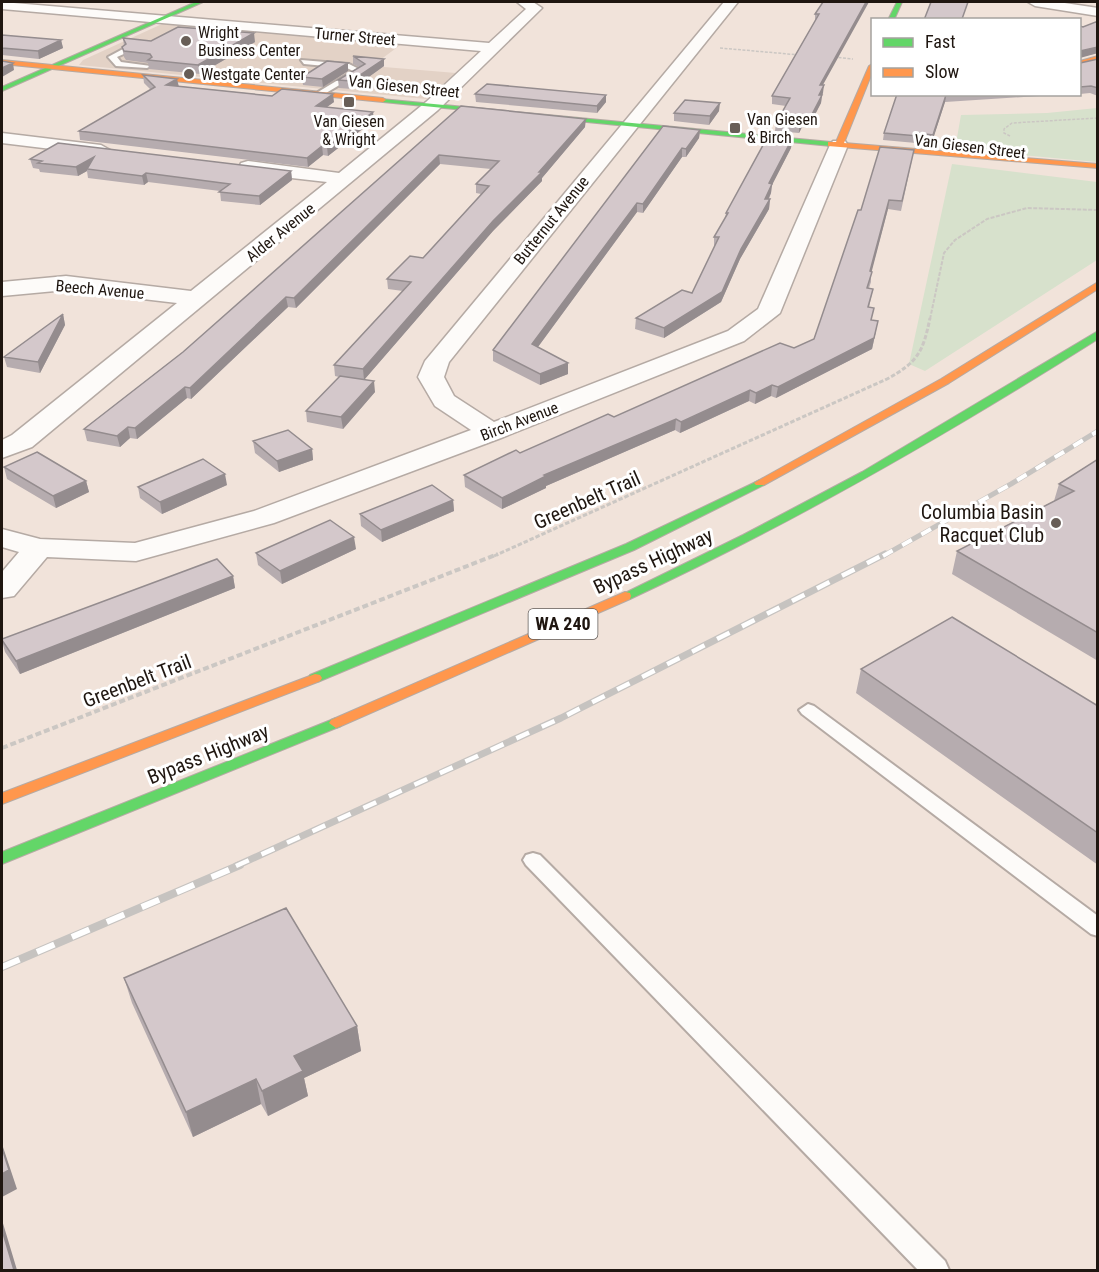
<svg xmlns="http://www.w3.org/2000/svg" width="1099" height="1272" viewBox="0 0 1099 1272" font-family="'Roboto Condensed',sans-serif">
<rect width="100%" height="100%" fill="#f1e3da"/>
<path fill="#e3d2c6" d="M173,23L403,43L372,66L456,73L426,99L79,65L83,60L162,24Z"/>
<path fill="#d7e1cc" d="M1097,108V162L955,149L961,115L1047,113Z
M952,164L1097,182V260L925,371L909,364Z"/>
<g fill="none" stroke-linecap="round" stroke-linejoin="round">
<g stroke="#b5aaa4" stroke-width="4">
<path id="lane" d="M123,49L126,53L117,57L121,62L151,66L147,68L116,66L108,57Z
M301,60L349,64L363,71L321,96L318,92L353,71L347,68L304,64Z
M808,704L814,706L1098,916V936L1091,934L802,714L799,710Z
M533,853L540,855L945,1261L949,1270H918L526,865L523,860L526,855Z"/>
</g>
<g stroke="#b5aaa4" stroke-width="3">
<path id="street" d="M2,2L489,43L526,9L517,2H533L542,8L438,110L32,447L2,458V440L12,435L177,303L66,290L2,296V282L66,276L191,291L327,182L248,173L241,171L239,167L241,163L248,161L339,173L426,102L481,51L2,9Z
M724,2H738L449,362L444,377L454,396L494,422L728,331L758,309L830,145L833,141H845L848,145L780,313L744,341L501,438L274,523L136,561L47,557L14,596L2,598V572L19,552L2,547V529L40,539L135,543L254,511L471,430L435,406L418,377L425,361Z
M1028,2H1058L1098,8V16L1035,6Z
M2,133L101,145L110,150L101,155L2,143Z"/>
</g>
<g stroke="#b5aaa4" stroke-width="2">
<path id="fast" d="M196,2H203L2,91V87Z
M897,2H902L894,20H888Z
M381,99L831,142L835,144L831,146L383,102Z
M1098,331V339C946,435 792,524 630,599H620L619,596L743,535L862,472Z
M760,480L766,483L764,485L634,550L320,681L315,682L308,678L310,675L626,544Z
M336,718L341,720L343,723L341,726L2,864V852Z"/>
</g>
<g stroke="#b5aaa4" stroke-width="2">
<path id="slow" d="M1098,56V60L1080,65V61Z
M2,60L383,98L386,100L383,102L2,64Z
M872,64V73L844,143L1098,164V168L828,146V142H836L869,66Z
M1098,282V289L949,383L764,485H756L754,483L941,379Z
M625,592L630,593L631,596L630,599L341,726L336,728L329,723L331,720Z
M315,674L320,675L322,678L320,681L2,804V793Z"/>
</g>
<path stroke="#cbc7c3" stroke-width="1.5" stroke-dasharray="3 1.5" stroke-linecap="butt" d="M720,48L800,55
M834,57L853,59
M1010,136L1004,133V129L1012,123L1098,118"/>
<path stroke="#cbc7c3" stroke-width="2" stroke-dasharray="4 1.5" stroke-linecap="butt" d="M930,319L944,253L955,240L987,219L1027,208L1098,210"/>
<path stroke="#cbc7c3" stroke-width="3" stroke-dasharray="4.5 2" stroke-linecap="butt" d="M494,556L887,379C918,362 923,352 930,318"/>
<path stroke="#cbc7c3" stroke-width="4" stroke-dasharray="6 3" stroke-linecap="butt" d="M2,748L498,554"/>
<use href="#lane" fill="#fdfbf9" fill-rule="evenodd"/>
<use href="#street" fill="#fdfbf9" fill-rule="evenodd"/>
<use href="#fast" fill="#63d668" fill-rule="evenodd"/>
<use href="#slow" fill="#ff974d" fill-rule="evenodd"/>
<g stroke="#c6c3c0" stroke-width="5">
<path id="rail-far2" d="M883,556L1011,484L1098,431"/>
</g>
<g stroke="#c6c3c0" stroke-width="7">
<path id="rail-far1" d="M236,866L561,718L885,554"/>
</g>
<g stroke="#c6c3c0" stroke-width="8">
<path id="rail" d="M2,967L240,865"/>
</g>
<use href="#rail-far2" stroke="#fff" stroke-width="4" stroke-dasharray="11" stroke-linecap="butt"/>
<use href="#rail-far1" stroke="#fff" stroke-width="4.5" stroke-dasharray="14" stroke-linecap="butt"/>
<use href="#rail" stroke="#fff" stroke-width="6" stroke-dasharray="19" stroke-linecap="butt"/>
</g>
<path fill="#b6acaf" d="M823,2V93L822,95L821,103L808,128L802,127L799,133L775,131L776,123L786,106L772,104V96L815,21V14Z
M1098,21V53L1080,57V63L1098,59V96L1090,93L1080,94V26L1083,27Z
M2,35L61,40L63,48L39,59L2,55Z
M123,38L151,41L255,42L200,74L149,69L148,63L126,60L124,57L122,47L124,46Z
M353,56L384,66L352,89L339,88L338,80L359,67L353,64Z
M348,63V71L323,87L303,85L302,77Z
M143,75L178,86L334,102L327,107L374,120L328,156L323,155L308,167L80,140L79,131L151,90L144,83Z
M475,94L606,95V102L597,113L476,102Z
M897,94H1071L945,102L932,142L917,141L916,143L883,140L884,133Z
M461,106L585,127L542,178V181L493,231L364,380L375,392L343,429L307,422L306,411L339,377L335,376L334,365L403,291L388,289L387,279L423,258L481,194L476,193V184L491,169L440,164L296,308L288,307L191,399L187,398L137,439L130,438L120,447L87,441L84,429L183,352Z
M719,111L709,125L674,121V113Z
M663,126L700,130L699,138L686,157H682L643,213L637,212L538,347L568,374L540,385L493,361V350Z
M792,139L791,148L772,184L771,193L769,199H770L769,209L740,259L721,302L664,338L635,329L636,318L692,293L715,246H714V237L725,219L726,213Z
M914,150L901,211L888,209L871,272V282L869,288L873,289L869,307L872,320L876,331L872,349L776,398L771,396L755,404L749,401L680,433L675,430L546,486V488L502,509L465,487L464,475L520,453L794,348L814,339L861,210Z
M30,159L291,171L292,180L260,205L221,201L220,191L148,182L144,185L88,178L87,171L78,176L40,172L39,169L33,168Z
M63,314L65,325L40,373L7,367L4,357Z
M253,441L312,449L313,460L279,472L255,453Z
M1098,459V661L952,574L957,551L1054,501L1059,484Z
M4,467L86,481L89,492L56,508L7,479Z
M227,485L162,514L140,498L138,487Z
M453,500L454,511L382,542L361,526L360,514Z
M356,549L282,584L258,565L256,553Z
M233,576L235,588L20,674L5,652L2,641V639Z
M861,669L1098,706V865L856,693Z
M124,978L357,1026L361,1051L304,1078L308,1096L268,1116L261,1104L193,1137L132,1003Z"/>
<path fill="#948c8e" d="M866,2H869L819,92L820,85Z
M254,33L255,42L200,74L198,65Z
M61,40L63,48L39,59L38,51Z
M1098,47V53L1080,58V51Z
M384,59V66L352,89L351,81Z
M13,63L14,70L2,77V68Z
M348,63V71L323,87L322,79Z
M177,79L179,87L166,85Z
M824,85L823,93L818,103L819,95Z
M333,94L334,102L317,114L316,106Z
M606,95V102L597,113V106Z
M822,95L821,103L808,128L809,120Z
M946,95L945,102L932,142L933,135Z
M720,103L719,111L709,125L710,116Z
M373,112L374,120L328,156L327,147Z
M586,119L585,127L542,178V181L493,231L364,380L363,369L493,221Z
M803,119L802,127L799,133V125Z
M700,130L699,138L686,157V149Z
M792,139L791,148L768,193L769,183Z
M322,146L323,155L308,167L307,158Z
M682,148V157L643,213V204Z
M439,155L440,164L296,308L294,298Z
M94,157L87,169V171L78,176L76,167Z
M291,171L292,180L260,205L259,196Z
M146,173L148,182L144,185L142,176Z
M772,184L771,193L764,208L765,199Z
M770,199L769,209L740,259L721,302L664,338V328L741,249Z
M889,200L888,209L869,282L870,271Z
M637,203V212L532,355V344Z
M286,297L288,307L191,399L190,388Z
M63,314L65,325L40,373L38,362Z
M878,321L872,349L776,398L778,387Z
M568,363V374L540,385V374Z
M374,381L375,392L343,429L341,417Z
M772,385L771,396L755,404L756,393Z
M185,387L187,398L137,439L135,428Z
M750,390L749,401L680,433L681,422Z
M676,419L675,430L546,486V488L502,509V498L544,475Z
M128,427L130,438L120,447L117,436Z
M312,449L313,460L279,472L277,461Z
M225,474L227,485L162,514L160,502Z
M86,481L89,492L56,508L53,496Z
M453,500L454,511L382,542L381,530Z
M354,537L356,549L282,584L280,571Z
M233,576L235,588L20,674L16,661Z
M357,1026L361,1051L304,1078L308,1096L268,1116L262,1091L294,1056Z
M256,1079L261,1104L193,1137L186,1112Z
M2,1144L17,1189L2,1197Z
M2,1220L17,1270H14L2,1230Z"/>
<path fill="#d4c8cb" stroke="#948c8e" stroke-width="1.5" d="M823,2H866L820,85H824L819,95H822L809,120L803,119L799,125L776,123L790,98L772,96L819,14H815Z
M931,2H968L962,19L966,20H924Z
M1098,21V47L1080,51V26L1083,27Z
M178,27L254,33L198,65L148,60L152,57L150,54L124,51L122,47L126,44L123,38L151,41Z
M2,35L61,40L38,51L2,48Z
M1080,55V63L1098,59V88L1091,86L1080,87Z
M353,56L384,59L351,81L338,80L365,64Z
M2,61L13,63L2,68Z
M327,61L348,63L322,79L302,77Z
M143,75L177,79L166,85L272,96L282,89L333,94L316,106L373,112L327,147L322,146L307,158L79,131L155,87Z
M487,84L606,95L597,106L475,94Z
M897,94H957L946,95L933,135L918,133V136L884,133Z
M685,100L720,103L710,116L674,113Z
M461,106L586,119L539,172H542L493,221L363,369L334,365L411,282L387,279L410,256L423,258L489,186L476,184L499,161L439,155L294,298L286,297L190,388L185,387L135,428L128,427L117,436L84,429L183,352Z
M663,126L700,130L686,149L682,148L643,204L637,203L532,344L568,363L540,374L493,350Z
M768,136L792,139L769,183L772,184L765,199H770L741,249L722,292L664,328L636,318L682,290L692,293L719,237H714L728,213H726Z
M58,143L291,171L259,196L219,192L230,184L146,173L142,176L87,169L94,157L76,167L38,163L42,161L30,159Z
M880,147L914,150L902,201L889,200L870,271L872,272L867,288L873,289L868,307L874,308L871,320L878,321L874,338L778,387L772,385L756,393L750,390L681,422L676,419L544,475L546,476L502,498L464,475L516,450L520,453L608,414L614,417L780,343L794,348L814,339L858,210H861Z
M63,314L38,362L4,357Z
M340,376L374,381L341,417L306,411Z
M288,430L312,449L277,461L253,441Z
M37,452L86,481L53,496L4,467Z
M203,459L225,474L160,502L138,487Z
M1098,459V633L957,551L1074,491L1059,484Z
M432,485L453,500L381,530L360,514Z
M330,520L354,537L280,571L256,553Z
M217,559L233,576L16,661L2,640V639Z
M952,617L1098,706V833L861,669Z
M286,908L357,1026L294,1056L303,1071L262,1091L256,1079L186,1112L124,978Z
M2,1148L9,1170L2,1174Z
M2,1230L14,1270H2Z"/>
<g fill="#685e57" stroke="#fff" stroke-width="2">
<circle cx="186" cy="41" r="6"/>
<circle cx="189" cy="74" r="6"/>
<rect x="343" y="96" width="12" height="12" rx="3"/>
<rect x="729" y="122" width="12" height="12" rx="3"/>
<circle cx="1056" cy="523" r="6"/>
</g>
<g text-anchor="middle" stroke-width="6" stroke-linejoin="round" paint-order="stroke">
<g font-size="16" fill="#1f1610" stroke="#fff" text-anchor="start">
<text x="198" y="38">Wright<tspan x="198" dy="18">Business Center</tspan></text>
<text x="201" y="80">Westgate Center</text>
<text x="747" y="125">Van Giesen<tspan x="747" dy="18">&amp; Birch</tspan></text>
<text x="349" y="127" text-anchor="middle">Van Giesen<tspan x="349" dy="18">&amp; Wright</tspan></text>
</g>
<g font-size="16" fill="#1f1610" stroke="#fff">
<text transform="translate(355 36) rotate(5)" y="6">Turner Street</text>
<text transform="translate(404 86) rotate(6)" y="6">Van Giesen Street</text>
<text transform="translate(970 146) rotate(7)" y="6">Van Giesen Street</text>
<text transform="translate(551 220) rotate(-51)" y="6">Butternut Avenue</text>
<text transform="translate(280 232) rotate(-39)" y="6">Alder Avenue</text>
<text transform="translate(100 289) rotate(5)" y="6">Beech Avenue</text>
<text transform="translate(519 421) rotate(-21)" y="6">Birch Avenue</text>
</g>
<rect fill="#fff" stroke="#625c58" stroke-width="1.5" x="528.5" y="609" width="69" height="30" rx="4.5"/>
<g font-size="18" font-weight="bold" fill="#1f1610">
<text x="563" y="630">WA 240</text>
</g>
<g font-size="20" fill="#1f1610" stroke="#fff">
<text transform="translate(587 500) rotate(-24)" y="7">Greenbelt Trail</text>
<text transform="translate(653 561) rotate(-25)" y="7">Bypass Highway</text>
<text transform="translate(137 681) rotate(-21)" y="7">Greenbelt Trail</text>
<text transform="translate(208 754) rotate(-22)" y="7">Bypass Highway</text>
</g>
<g font-size="20" fill="#1f1610" stroke="#fff" text-anchor="end">
<text x="1044" y="519">Columbia Basin<tspan x="1044" dy="23">Racquet Club</tspan></text>
</g>
</g>
<rect width="1099" height="1272" fill="none" stroke="#1f1610" stroke-width="6"/>
<rect x="871" y="18" width="210" height="78" fill="#ffffff" stroke="#a5a29f" stroke-width="1.5"/>
<rect x="883" y="38" width="30" height="9" fill="#63d668" stroke="#a5a29f" stroke-width="1.5"/>
<text x="925" y="48" font-size="18" fill="#1f1610">Fast</text>
<rect x="883" y="68" width="30" height="9" fill="#ff974d" stroke="#a5a29f" stroke-width="1.5"/>
<text x="925" y="78" font-size="18" fill="#1f1610">Slow</text>
</svg>
